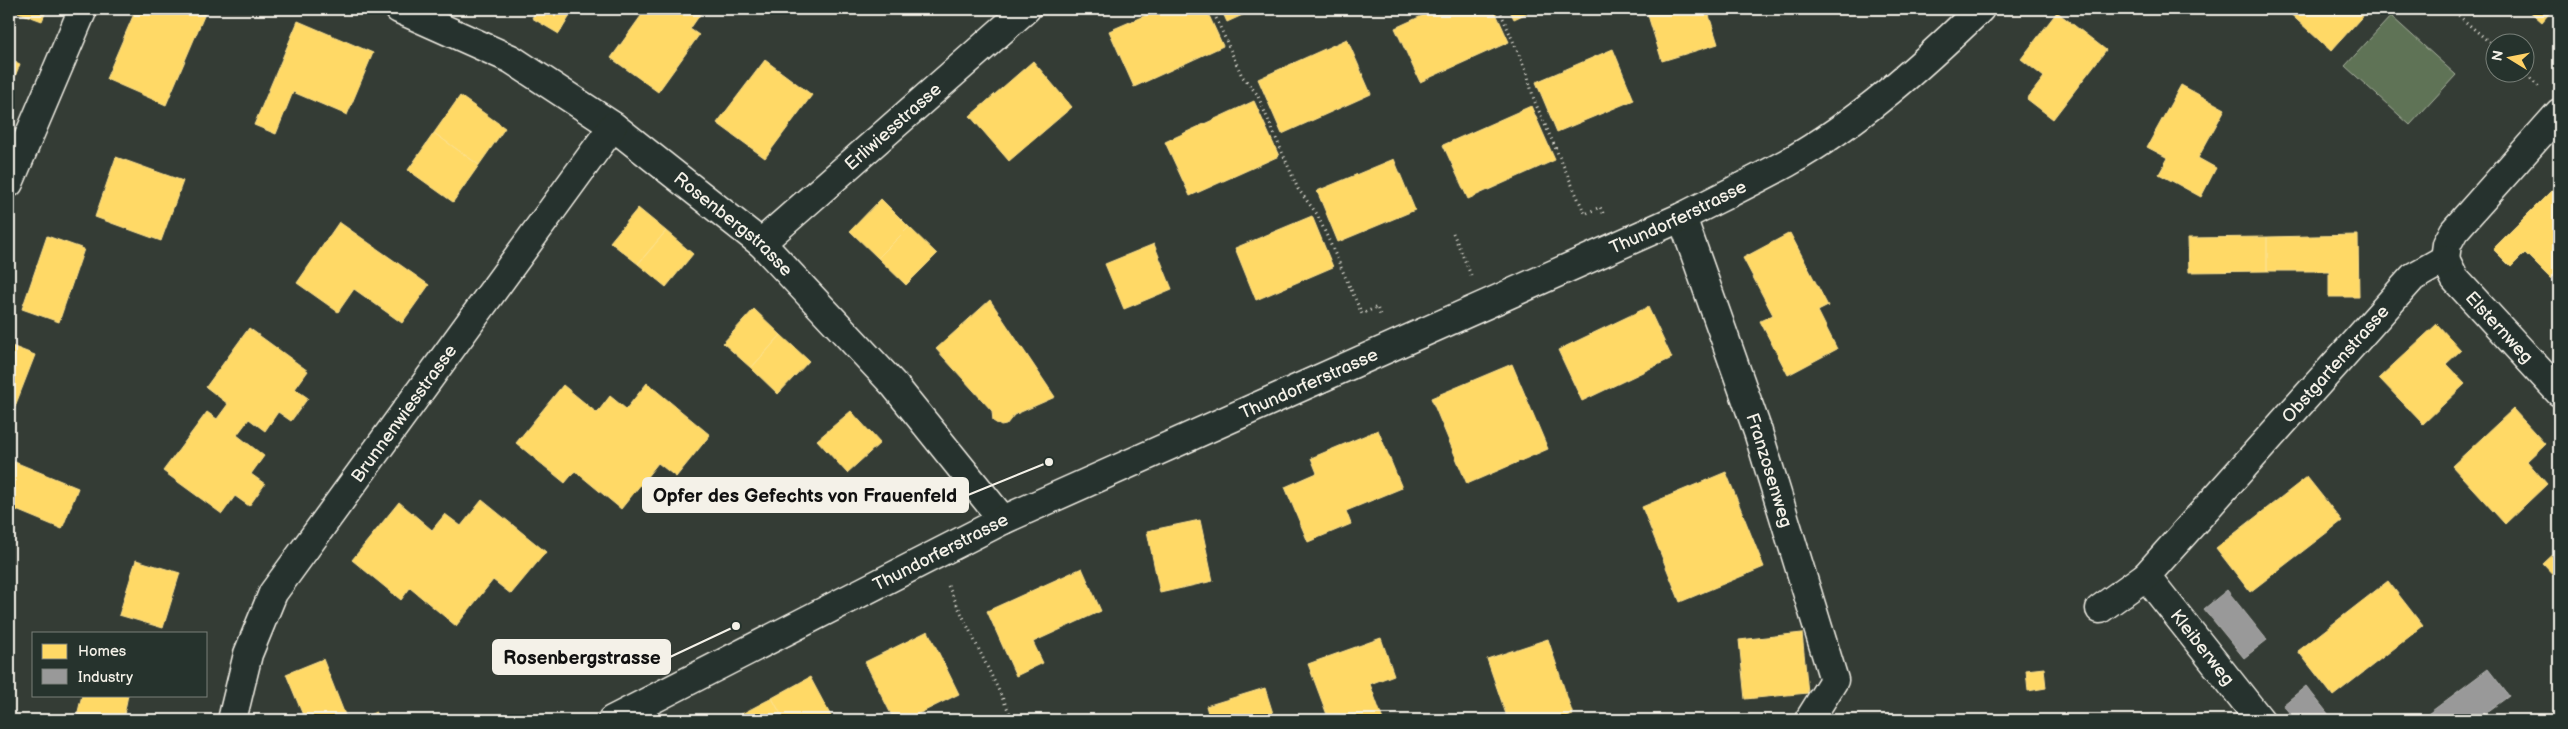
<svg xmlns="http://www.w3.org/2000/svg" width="2568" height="729" viewBox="0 0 2568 729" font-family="'Balsamiq Sans',sans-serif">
<rect width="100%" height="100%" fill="#343c35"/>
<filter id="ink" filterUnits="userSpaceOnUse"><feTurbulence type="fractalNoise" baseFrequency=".02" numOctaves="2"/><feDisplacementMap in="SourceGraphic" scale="10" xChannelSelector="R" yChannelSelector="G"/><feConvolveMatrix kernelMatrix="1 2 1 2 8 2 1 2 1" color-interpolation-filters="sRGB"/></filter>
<g filter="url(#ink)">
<path fill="#5f7357" stroke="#aab2a0" d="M2391,16L2456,75L2410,125L2345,66Z"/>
<path fill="#ffd966" stroke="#fce08d" d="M9,9H47L42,21Z
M136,9H207L166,105L106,79Z
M537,9H574L559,34L532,18Z
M646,9H704L690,29L699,35L658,92L611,58Z
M1160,9H1206L1223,46L1134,87L1109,31Z
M1221,9H1256L1227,22Z
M1437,9H1494L1509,42L1420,82L1395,28Z
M1509,9H1536L1514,19Z
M1646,9H1707L1718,44L1662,61Z
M2285,9H2369L2331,51Z
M2527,9H2553L2542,22Z
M2057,12L2106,50L2053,119L2027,99L2044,77L2021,59Z
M298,21L373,53L347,115L293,92L276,134L254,125Z
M1347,39L1371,94L1282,134L1258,79Z
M1613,49L1634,100L1557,132L1536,82Z
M9,59L20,64L9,91Z
M765,60L812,95L765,158L717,123Z
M1033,61L1072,107L1009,161L970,116Z
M2181,85L2225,109L2198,158L2216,168L2201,197L2159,174L2168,158L2147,147Z
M460,96L505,128L479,165L434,133Z
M1254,101L1279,156L1190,196L1165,142Z
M1531,106L1555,160L1468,199L1443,145Z
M434,133L479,165L453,202L408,170Z
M116,157L183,181L161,241L95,217Z
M1394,159L1415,210L1338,242L1317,191Z
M2557,185L2559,188V271L2551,279L2525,253L2511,267L2493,249Z
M881,199L909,227L878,258L850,231Z
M638,208L666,231L638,264L610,242Z
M1312,216L1333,267L1256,300L1235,248Z
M339,222L429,285L402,323L354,289L338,312L297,283Z
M909,227L937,254L906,285L878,258Z
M666,231L693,254L666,287L638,264Z
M1790,233L1828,306L1818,311L1837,349L1788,375L1760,321L1773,315L1743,258Z
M2358,235L2359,297H2329V271H2267V237Z
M47,236L84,249L59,322L22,309Z
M2267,237V271L2189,272L2188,238Z
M1154,244L1172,289L1124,309L1105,264Z
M990,300L1055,397L1014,415L1006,425L1001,426L993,421L992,411L936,349Z
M1648,307L1672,358L1582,401L1558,350Z
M754,309L781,335L751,368L723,343Z
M2437,324L2461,350L2446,364L2465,384L2423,424L2379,378Z
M249,328L308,371L295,389L308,398L291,421L278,412L265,431L249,419L237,435L264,456L251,474L265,484L249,506L235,496L222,514L163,471L207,412L217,419L228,404L206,387Z
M781,335L809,361L778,394L751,368Z
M9,345L35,355L12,414L9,413Z
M1512,364L1548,449L1467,484L1431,398Z
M647,383L710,435L676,477L658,463L621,509L575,471L565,483L516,443L563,385L597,413L610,396L626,409Z
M2513,409L2545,444L2527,461L2547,484L2505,524L2452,466Z
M851,411L880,443L847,473L817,440Z
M1378,430L1402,488L1346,511L1351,524L1308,542L1285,487L1317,473L1311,458Z
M10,460L78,488L62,529L9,507Z
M1726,472L1764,567L1680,602L1642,507Z
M2307,477L2342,521L2250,592L2216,548Z
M482,500L546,552L511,594L493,580L456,626L410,588L401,600L352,560L399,502L432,530L445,514L461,526Z
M1200,520L1213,581L1160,593L1147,531Z
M2559,549V581L2543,564Z
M136,560L180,573L163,628L119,615Z
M1082,568L1101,611L1033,642L1043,663L1016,676L987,611Z
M2388,581L2423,626L2333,696L2298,651Z
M928,631L959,694L906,720H894L865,662Z
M1802,633L1808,693L1745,699L1739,640Z
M1381,638L1394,675L1370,684L1383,720H1329L1308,664Z
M1548,639L1573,715L1557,720H1508L1487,659Z
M323,659L347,720H305L286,674Z
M2044,668L2046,688L2028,691L2026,670Z
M810,677L833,720H784L772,698Z
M1265,688L1275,720H1210L1206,706Z
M82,695H128L123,720H76Z
M772,698L784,720H735L734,718Z
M376,712L379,720H357Z"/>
<path fill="#999" stroke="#b4b3b1" d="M2227,590L2267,640L2244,658L2204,609Z
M2488,669L2509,696L2476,720H2420Z
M2306,686L2333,720H2295L2283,705Z"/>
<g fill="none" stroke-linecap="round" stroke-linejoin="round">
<g stroke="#f4f1e8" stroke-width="31">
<g id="minor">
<path id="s1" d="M399,9L511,59L613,126L761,243L895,386L1003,520"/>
<path d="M9,183L83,9"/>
<path id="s2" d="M1682,217L1758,432L1834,680L1809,720"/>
<path id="s3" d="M761,243L1026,9"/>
<path d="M2445,259L2447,244L2454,231L2559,113"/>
<path id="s4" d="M2445,259L2455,279L2559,392"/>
<path id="s5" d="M2146,576L2260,720"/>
<path id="s6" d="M2100,609L2146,576L2413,277L2445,259"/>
<path id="s7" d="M232,720L248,654L273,593L613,126"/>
<path id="s8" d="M612,720L1003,520L1682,217C1717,199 1752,182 1787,163C1859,122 1921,66 1980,9"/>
</g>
</g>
<path stroke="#f4f1e8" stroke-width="3" stroke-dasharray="1 4" stroke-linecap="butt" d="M1212,9L1242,76L1257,94L1298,189L1317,214L1362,314L1377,307L1380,315
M1499,9L1527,73L1534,100L1585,214L1600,207L1604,215
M2451,9L2496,48
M2523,72L2539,87
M1453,233L1471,275
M948,586L1013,720"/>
<use href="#minor" stroke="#26332d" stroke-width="28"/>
</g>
</g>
<g text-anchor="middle" stroke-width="5" stroke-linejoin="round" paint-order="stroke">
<g font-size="18" fill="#f4f1e8" stroke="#26332d">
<text dy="6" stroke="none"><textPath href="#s3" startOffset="176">Erliwiesstrasse</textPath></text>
<text dy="6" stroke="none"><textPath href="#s8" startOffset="1179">Thundorferstrasse</textPath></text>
<text dy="6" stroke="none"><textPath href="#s1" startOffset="400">Rosenbergstrasse</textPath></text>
<text dy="6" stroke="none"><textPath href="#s4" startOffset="88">Elsternweg</textPath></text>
<text dy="6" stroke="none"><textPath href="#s6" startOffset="341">Obstgartenstrasse</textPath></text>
<text dy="6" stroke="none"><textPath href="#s8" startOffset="774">Thundorferstrasse</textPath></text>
<text dy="6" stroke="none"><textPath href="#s7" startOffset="356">Brunnenwiesstrasse</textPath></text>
<text dy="6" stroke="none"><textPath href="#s2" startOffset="268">Franzosenweg</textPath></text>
<text dy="6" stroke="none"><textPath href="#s8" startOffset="369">Thundorferstrasse</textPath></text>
<text dy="6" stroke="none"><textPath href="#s5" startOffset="91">Kleiberweg</textPath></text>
</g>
</g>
<path fill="none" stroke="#f4f1e8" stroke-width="2" d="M1049 462L968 495M736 626L670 657"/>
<g fill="#f4f1e8" stroke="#26332d" stroke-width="2">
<circle cx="1049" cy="462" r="5"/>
<circle cx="736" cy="626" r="5"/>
</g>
<g fill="#f4f1e8" stroke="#f4f1e8" stroke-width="2">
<rect x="643" y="478" width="325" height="34" rx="5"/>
<rect x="493" y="640" width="177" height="34" rx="5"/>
</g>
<g font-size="19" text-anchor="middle" font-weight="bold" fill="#111">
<text x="805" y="502">Opfer des Gefechts von Frauenfeld</text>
<text x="582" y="664">Rosenbergstrasse</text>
</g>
<rect width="2568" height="729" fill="none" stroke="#26332d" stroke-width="30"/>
<rect x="15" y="15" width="2538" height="699" fill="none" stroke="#f4f1e8" stroke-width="2" filter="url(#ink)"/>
<rect x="32" y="632" width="175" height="65" fill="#26332d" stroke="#787f78"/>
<rect x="42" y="644" width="25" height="15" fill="#ffd966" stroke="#787f78"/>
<text x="78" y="656" font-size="15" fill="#f4f1e8">Homes</text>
<rect x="42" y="669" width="25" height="15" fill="#999999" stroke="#787f78"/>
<text x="78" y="682" font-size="15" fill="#f4f1e8">Industry</text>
<g transform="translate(2510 58) rotate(280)"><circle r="24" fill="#26332d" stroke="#787f78"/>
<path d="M0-4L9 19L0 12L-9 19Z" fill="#ffd166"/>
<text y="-8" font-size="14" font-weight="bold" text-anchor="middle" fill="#f4f1e8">N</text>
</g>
</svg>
